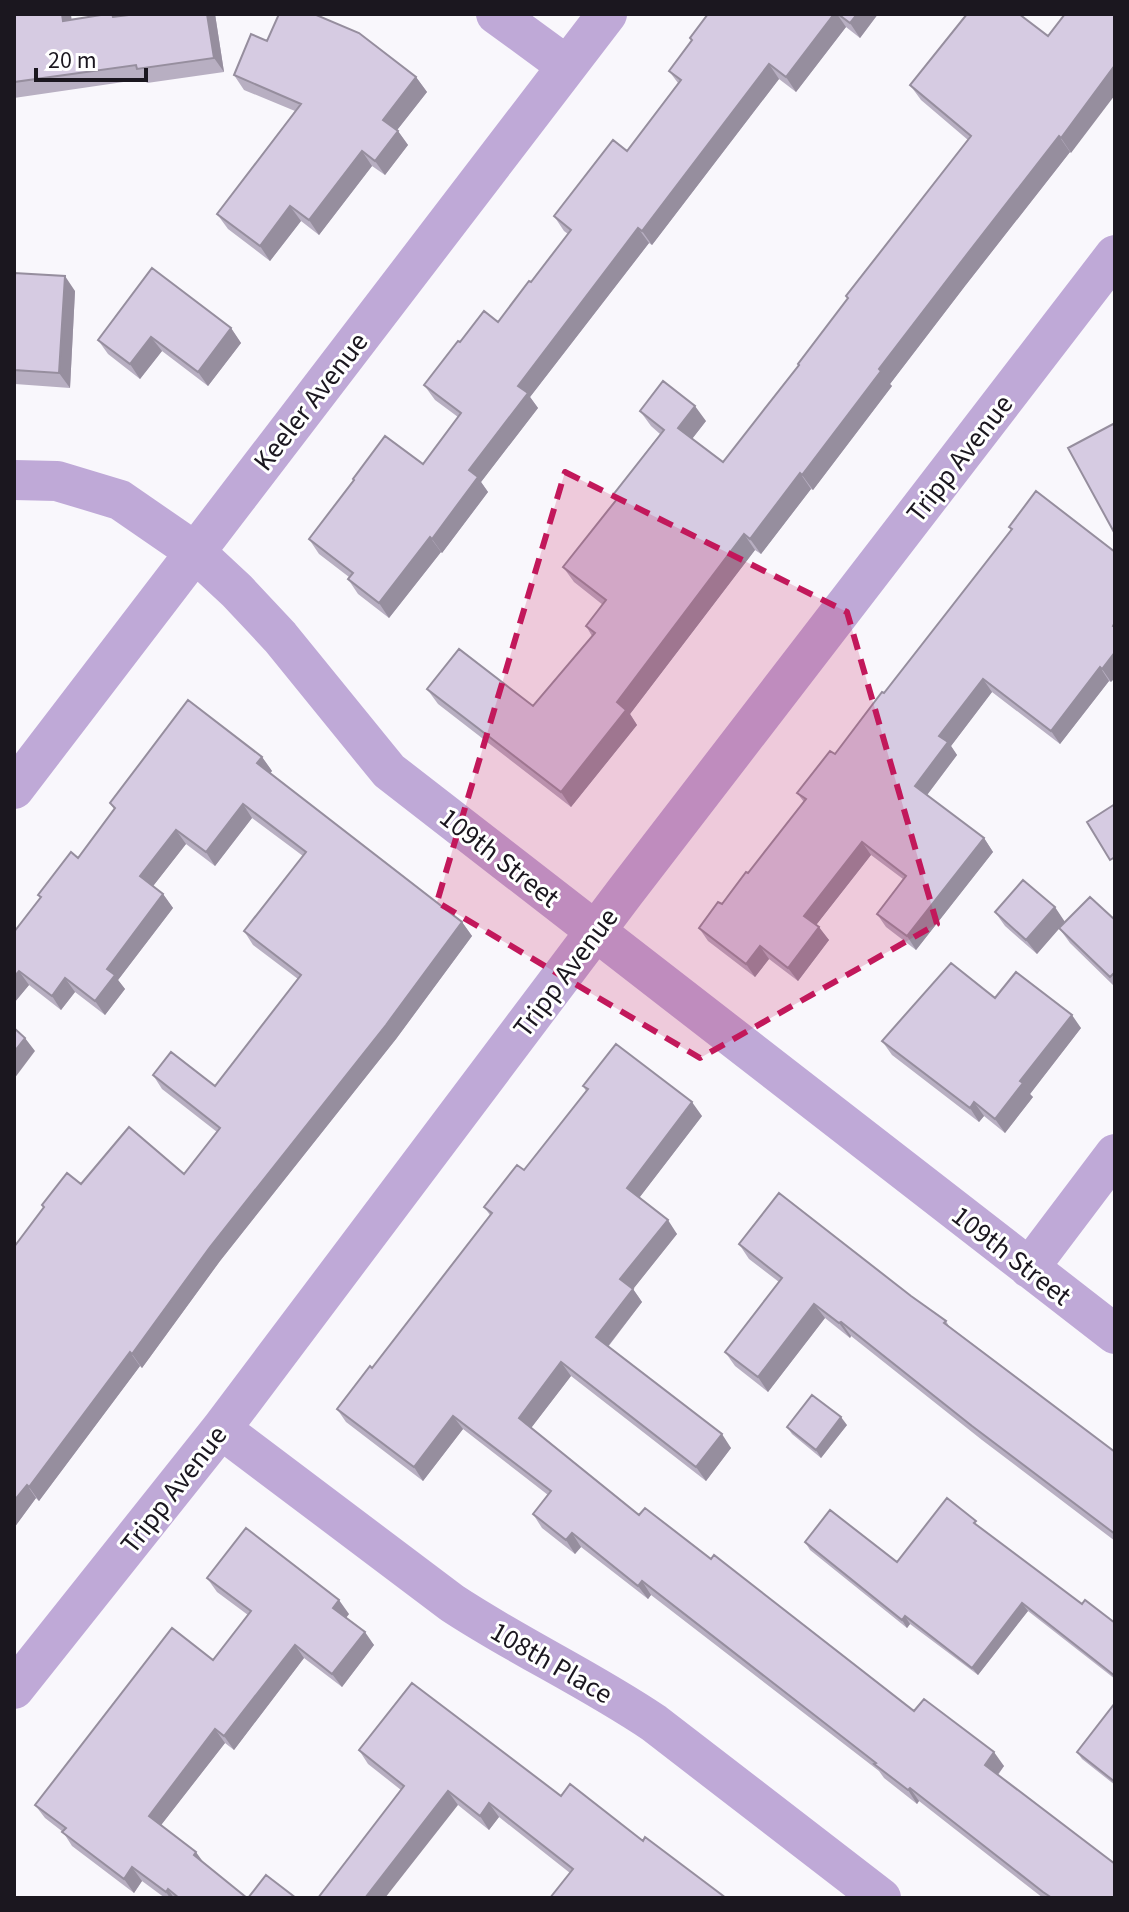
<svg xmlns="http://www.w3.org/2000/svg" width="1129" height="1912" viewBox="0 0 1129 1912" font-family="'Source Sans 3',sans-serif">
<rect width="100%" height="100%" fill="#f9f7fc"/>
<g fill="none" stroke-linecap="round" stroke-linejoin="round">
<path stroke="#bfa9d7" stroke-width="40" d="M496,14L567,66
M14,480L57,481L120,500L194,551L237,591L280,637L389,771L1115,1334
M14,789L607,14
M1029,1268L1115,1154
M221,1429L452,1603C517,1646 589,1679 654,1723L881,1898
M14,1689L221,1429L625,892L1115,255"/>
</g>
<path fill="#b8afc2" d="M14,14L71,15V19L115,17L137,14H215L224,72L147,83L144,79L14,98Z
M708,14H878L860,38L846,27L796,92L779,79L652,245L649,243L530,397L538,408L481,482L488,492L442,553L441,552L389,618L358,594L348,579L349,577L319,554L309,539L423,464L458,417L435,400L424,385L460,342L498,322L531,282L568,234L564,231L554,216L627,151L678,83L669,71L692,41L690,38Z
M1019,14L1071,153L1070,152L965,286L890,384L892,386L813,490L811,489L761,554L755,550L630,714L637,725L571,807L438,704L427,689L533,706L592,636L586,626L603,605L574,582L563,567L616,500L613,495L660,434L651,426L640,411L706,421L692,439L723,462L799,365L968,140L921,100L910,85Z
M267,41L416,77L427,92L397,130L408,145L385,175L372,166L319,235L301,221L270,261L228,229L217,214L295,111L244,90L234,75Z
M14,273L75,291L70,388L15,384L14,382Z
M231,328L241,343L208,386L162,351L140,379L108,354L98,340Z
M1036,491L1111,682L1109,681L1060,744L992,692L951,746L957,755L927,795L984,838L993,852L916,950L886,927L877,914L903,879L871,855L816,925L829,940L798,981L769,959L755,977L708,941L699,928L722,904L748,873L804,802L797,793L835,754L884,693L1011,530L1009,527Z
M262,757L272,771L270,773L462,922L472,936L396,1039L220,1261L142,1368L140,1366L39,1501L36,1498L14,1528L44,1208L42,1205L81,1184L184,1174L217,1132L162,1089L153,1075L215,1086L298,979L253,945L244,931L303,856L252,818L215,866L186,844L153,886L163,894L173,908L118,980L125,989L105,1015L75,992L61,1010L29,985L14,1003V932L40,898L38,895L78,858L114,809L110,803Z
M995,912L1065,922L1115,920V987L1070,943L1059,928L1037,954L1005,926Z
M995,998L1081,1028L1030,1094L1033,1097L1005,1133L984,1116L979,1122L892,1055L882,1041Z
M583,1086L702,1116L639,1198L677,1234L633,1289L642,1302L608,1347L731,1448L706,1481L571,1376L531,1428L639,1515L914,1711L1004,1766L998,1775L1115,1898H1043L919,1801L917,1804L884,1778L879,1771L651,1595L648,1599L581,1547L575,1554L542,1528L533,1514L548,1495L463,1429L423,1481L346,1422L337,1409L372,1368L490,1215L484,1207L524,1170L586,1091Z
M739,1244L911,1296L946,1321L949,1326L1115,1452V1541L982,1440L851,1336L850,1338L825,1318L768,1392L735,1366L725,1352L779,1282L749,1259Z
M847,1425L821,1458L792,1434L787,1427Z
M981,1528L1082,1604L1115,1623V1679L1028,1611L978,1675L910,1624L907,1628L810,1550L805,1542L897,1562Z
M207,1578L349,1614L346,1617L374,1645L342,1687L304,1658L234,1750L225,1743L161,1825L205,1865L247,1898H165L142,1881L134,1893L72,1846L63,1832L45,1818L35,1805L213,1660L248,1615L217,1592Z
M1115,1703V1785L1082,1759L1077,1752Z
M359,1750L561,1796L643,1841L726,1898L570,1873L499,1817L489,1830L458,1805L401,1790L368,1764Z"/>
<path fill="#968e9e" d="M62,14H70L71,15L74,35L63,21Z
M207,14H215L224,72L214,58Z
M834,14H837L846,27L796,92L786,77Z
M857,14H878L860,38L850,23Z
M769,64L779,79L652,245L642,231Z
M1115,65V95L1071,153L1061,138Z
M416,77L427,92L394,134L383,120Z
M398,131L408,145L385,175L375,161Z
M1059,136L1070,152L965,286L890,384L892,386L813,490L802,475L879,369L954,271Z
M362,151L372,166L319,235L309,220Z
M290,206L301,221L270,261L260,246Z
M638,228L649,243L530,397L538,408L481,482L488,492L442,553L432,539L469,470L518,386Z
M65,276L75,291L70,388L59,373Z
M231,328L241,343L208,386L198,372Z
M151,337L162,351L140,379L130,364Z
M695,406L706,421L688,444L678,428Z
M800,473L811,489L761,554L750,539Z
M744,534L755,550L630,714L637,725L571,807L561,792L617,702Z
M430,537L441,552L389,618L379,603Z
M1115,652V678L1111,682L1102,669Z
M1100,667L1109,681L1060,744L1051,731Z
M983,679L992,692L951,746L957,755L924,799L915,786L939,736Z
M262,757L272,771L267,777L257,763Z
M243,804L252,818L215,866L206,852Z
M176,830L186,844L150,890L140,876Z
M984,838L993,852L916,950L907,936Z
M862,842L871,855L813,929L804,916Z
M163,894L173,908L118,980L125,989L105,1015L95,1001L107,969Z
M1055,907L1065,922L1037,954L1026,940Z
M462,922L472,936L396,1039L220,1261L142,1368L132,1354L210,1247Z
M819,927L829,940L798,981L788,968Z
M760,946L769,959L755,977L746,964Z
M19,971L29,985L14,1003V977Z
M65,978L75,992L61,1010L52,996Z
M1072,1015L1081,1028L1030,1094L1033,1097L1005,1133L995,1119L1020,1081Z
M25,1038L35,1051L14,1079V1052Z
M692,1102L702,1116L636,1202L627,1188Z
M974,1102L984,1116L979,1122L970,1108Z
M668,1220L677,1234L630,1293L620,1279Z
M633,1289L642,1302L605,1350L596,1337Z
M814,1304L825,1318L768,1392L758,1377Z
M841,1322L851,1336L850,1338L839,1323Z
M130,1352L140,1366L39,1501L29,1487Z
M561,1362L571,1376L528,1432L519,1418Z
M453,1416L463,1429L423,1481L414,1467Z
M841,1417L847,1425L821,1458L816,1450Z
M722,1434L731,1448L706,1481L696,1467Z
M27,1485L36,1498L14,1528V1501Z
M572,1533L581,1547L575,1554L566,1540Z
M642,1581L651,1595L648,1599L638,1586Z
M339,1600L349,1614L343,1622L333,1608Z
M1022,1603L1028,1611L978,1675L972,1668Z
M905,1616L910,1624L907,1628L902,1620Z
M365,1632L374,1645L342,1687L332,1674Z
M295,1645L304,1658L234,1750L224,1736Z
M215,1729L225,1743L158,1829L149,1816Z
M994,1752L1004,1766L995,1778L985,1765Z
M910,1788L919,1801L917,1804L908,1790Z
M448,1791L458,1805L385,1898H365Z
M489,1803L499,1817L489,1830L480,1816Z
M196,1852L206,1866L194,1855Z
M132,1867L142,1881L134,1893L124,1879Z
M168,1889L174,1898H170L166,1892Z"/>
<path fill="#d6cbe2" stroke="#968e9e" stroke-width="2" d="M14,14H62L63,21L107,14H112L113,17L137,14H207L214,58L137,69L136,65L14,82Z
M279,14H314L359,33L416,77L383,120L398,131L375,161L362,151L309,220L290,206L260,246L217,214L301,104L234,75L251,34L267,41Z
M708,14H834L786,77L769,64L642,231L638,228L518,386L528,393L469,470L478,477L432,539L430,537L379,603L348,579L353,573L309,539L354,480L353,479L385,436L423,464L461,413L424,385L458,341L460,342L484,311L498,322L529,281L531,282L571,230L554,216L613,140L627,151L681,80L669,71L692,40L690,38Z
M838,14H857L850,23Z
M967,14H1019L1048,36L1065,14H1115V65L1061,138L1059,136L954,271L879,369L881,371L802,475L800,473L750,539L744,534L617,702L626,710L561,792L427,689L459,649L533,706L595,633L586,626L606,600L563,567L617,499L613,495L664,430L640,411L663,381L695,406L678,428L723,462L799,365L798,364L848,298L846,296L971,136L910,85Z
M152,268L231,328L198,372L151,337L130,364L98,340Z
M14,273L65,276L59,373L14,370Z
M1115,423V534L1068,448Z
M1036,491L1115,552V622L1113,626L1115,627V652L1102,669L1100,667L1051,731L983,679L939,736L948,742L915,786L984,838L907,936L877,914L906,876L862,842L804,916L819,927L788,968L760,946L746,964L699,928L718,902L722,904L746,872L748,873L806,799L797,793L830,751L835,754L882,692L884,693L1012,529L1009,527Z
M188,700L262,757L257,763L462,922L386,1025L210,1247L132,1354L130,1352L29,1487L27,1485L14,1501V1247L44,1207L42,1205L67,1173L81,1184L129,1127L184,1174L220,1128L153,1075L171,1052L215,1086L301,975L244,931L306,852L243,804L206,852L176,830L140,876L163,894L107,969L115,975L95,1001L65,978L52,996L19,971L14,977V932L41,897L38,895L71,852L78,858L115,808L110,803Z
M1115,804V857L1110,860L1087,822Z
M1023,880L1055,907L1026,940L995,912Z
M1090,897L1115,920V972L1110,977L1059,928Z
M951,963L995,998L1016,972L1072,1015L1020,1081L1023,1083L995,1119L974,1102L970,1108L882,1041Z
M14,1028L25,1038L14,1052Z
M616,1044L692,1102L627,1188L668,1220L620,1279L633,1289L596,1337L722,1434L696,1467L561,1362L519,1418L639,1515L645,1508L711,1559L714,1555L914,1711L924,1699L994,1752L985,1765L1115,1864V1898H1052L1043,1892L910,1788L908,1790L874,1764L876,1763L642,1581L638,1586L572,1533L566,1540L533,1514L551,1491L453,1416L414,1467L337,1409L370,1366L372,1368L492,1213L484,1207L517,1165L524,1170L588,1089L583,1086Z
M779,1193L911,1296L946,1321L944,1323L1115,1452V1534L972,1426L841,1322L839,1323L814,1304L758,1377L725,1352L782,1278L739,1244Z
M812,1395L841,1417L816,1450L787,1427Z
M947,1498L976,1521L974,1523L1082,1604L1085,1600L1115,1623V1676L1022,1603L972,1668L905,1616L902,1620L805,1542L830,1510L897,1562Z
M246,1528L339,1600L333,1608L365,1632L332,1674L295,1645L224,1736L215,1729L149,1816L196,1852L194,1855L247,1898H179L168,1889L166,1892L132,1867L124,1879L62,1832L66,1828L35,1805L172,1628L213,1660L251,1611L207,1578Z
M412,1683L561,1796L570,1784L643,1841L645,1837L726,1898H550L573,1869L489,1803L480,1816L448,1791L365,1898H318L404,1786L359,1750Z
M1115,1703V1782L1077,1752Z
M266,1875L296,1898H248Z"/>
<path fill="#c2185b" fill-opacity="0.2" stroke="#c2185b" stroke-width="6" stroke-dasharray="16 10" stroke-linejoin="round" d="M565,472L847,612L937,924L700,1058L437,902Z"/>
<g text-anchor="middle" stroke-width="6" stroke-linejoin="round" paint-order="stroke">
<g font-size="28" fill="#1b171f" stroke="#fff">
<text transform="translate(310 401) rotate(-52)" y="10">Keeler Avenue</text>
<text transform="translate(959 458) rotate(-52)" y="10">Tripp Avenue</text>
<text transform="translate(500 857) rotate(38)" y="10">109th Street</text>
<text transform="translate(565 972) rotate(-53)" y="10">Tripp Avenue</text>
<text transform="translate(1012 1255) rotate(38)" y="10">109th Street</text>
<text transform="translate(173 1489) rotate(-52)" y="10">Tripp Avenue</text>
<text transform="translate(552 1662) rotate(30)" y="10">108th Place</text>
</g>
</g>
<rect width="1129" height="1912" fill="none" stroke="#1b171f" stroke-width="32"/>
<path d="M36 68v12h110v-12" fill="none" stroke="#1b171f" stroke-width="4"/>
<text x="48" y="68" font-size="24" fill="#1b171f" stroke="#ffffff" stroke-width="6" paint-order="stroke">20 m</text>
</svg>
